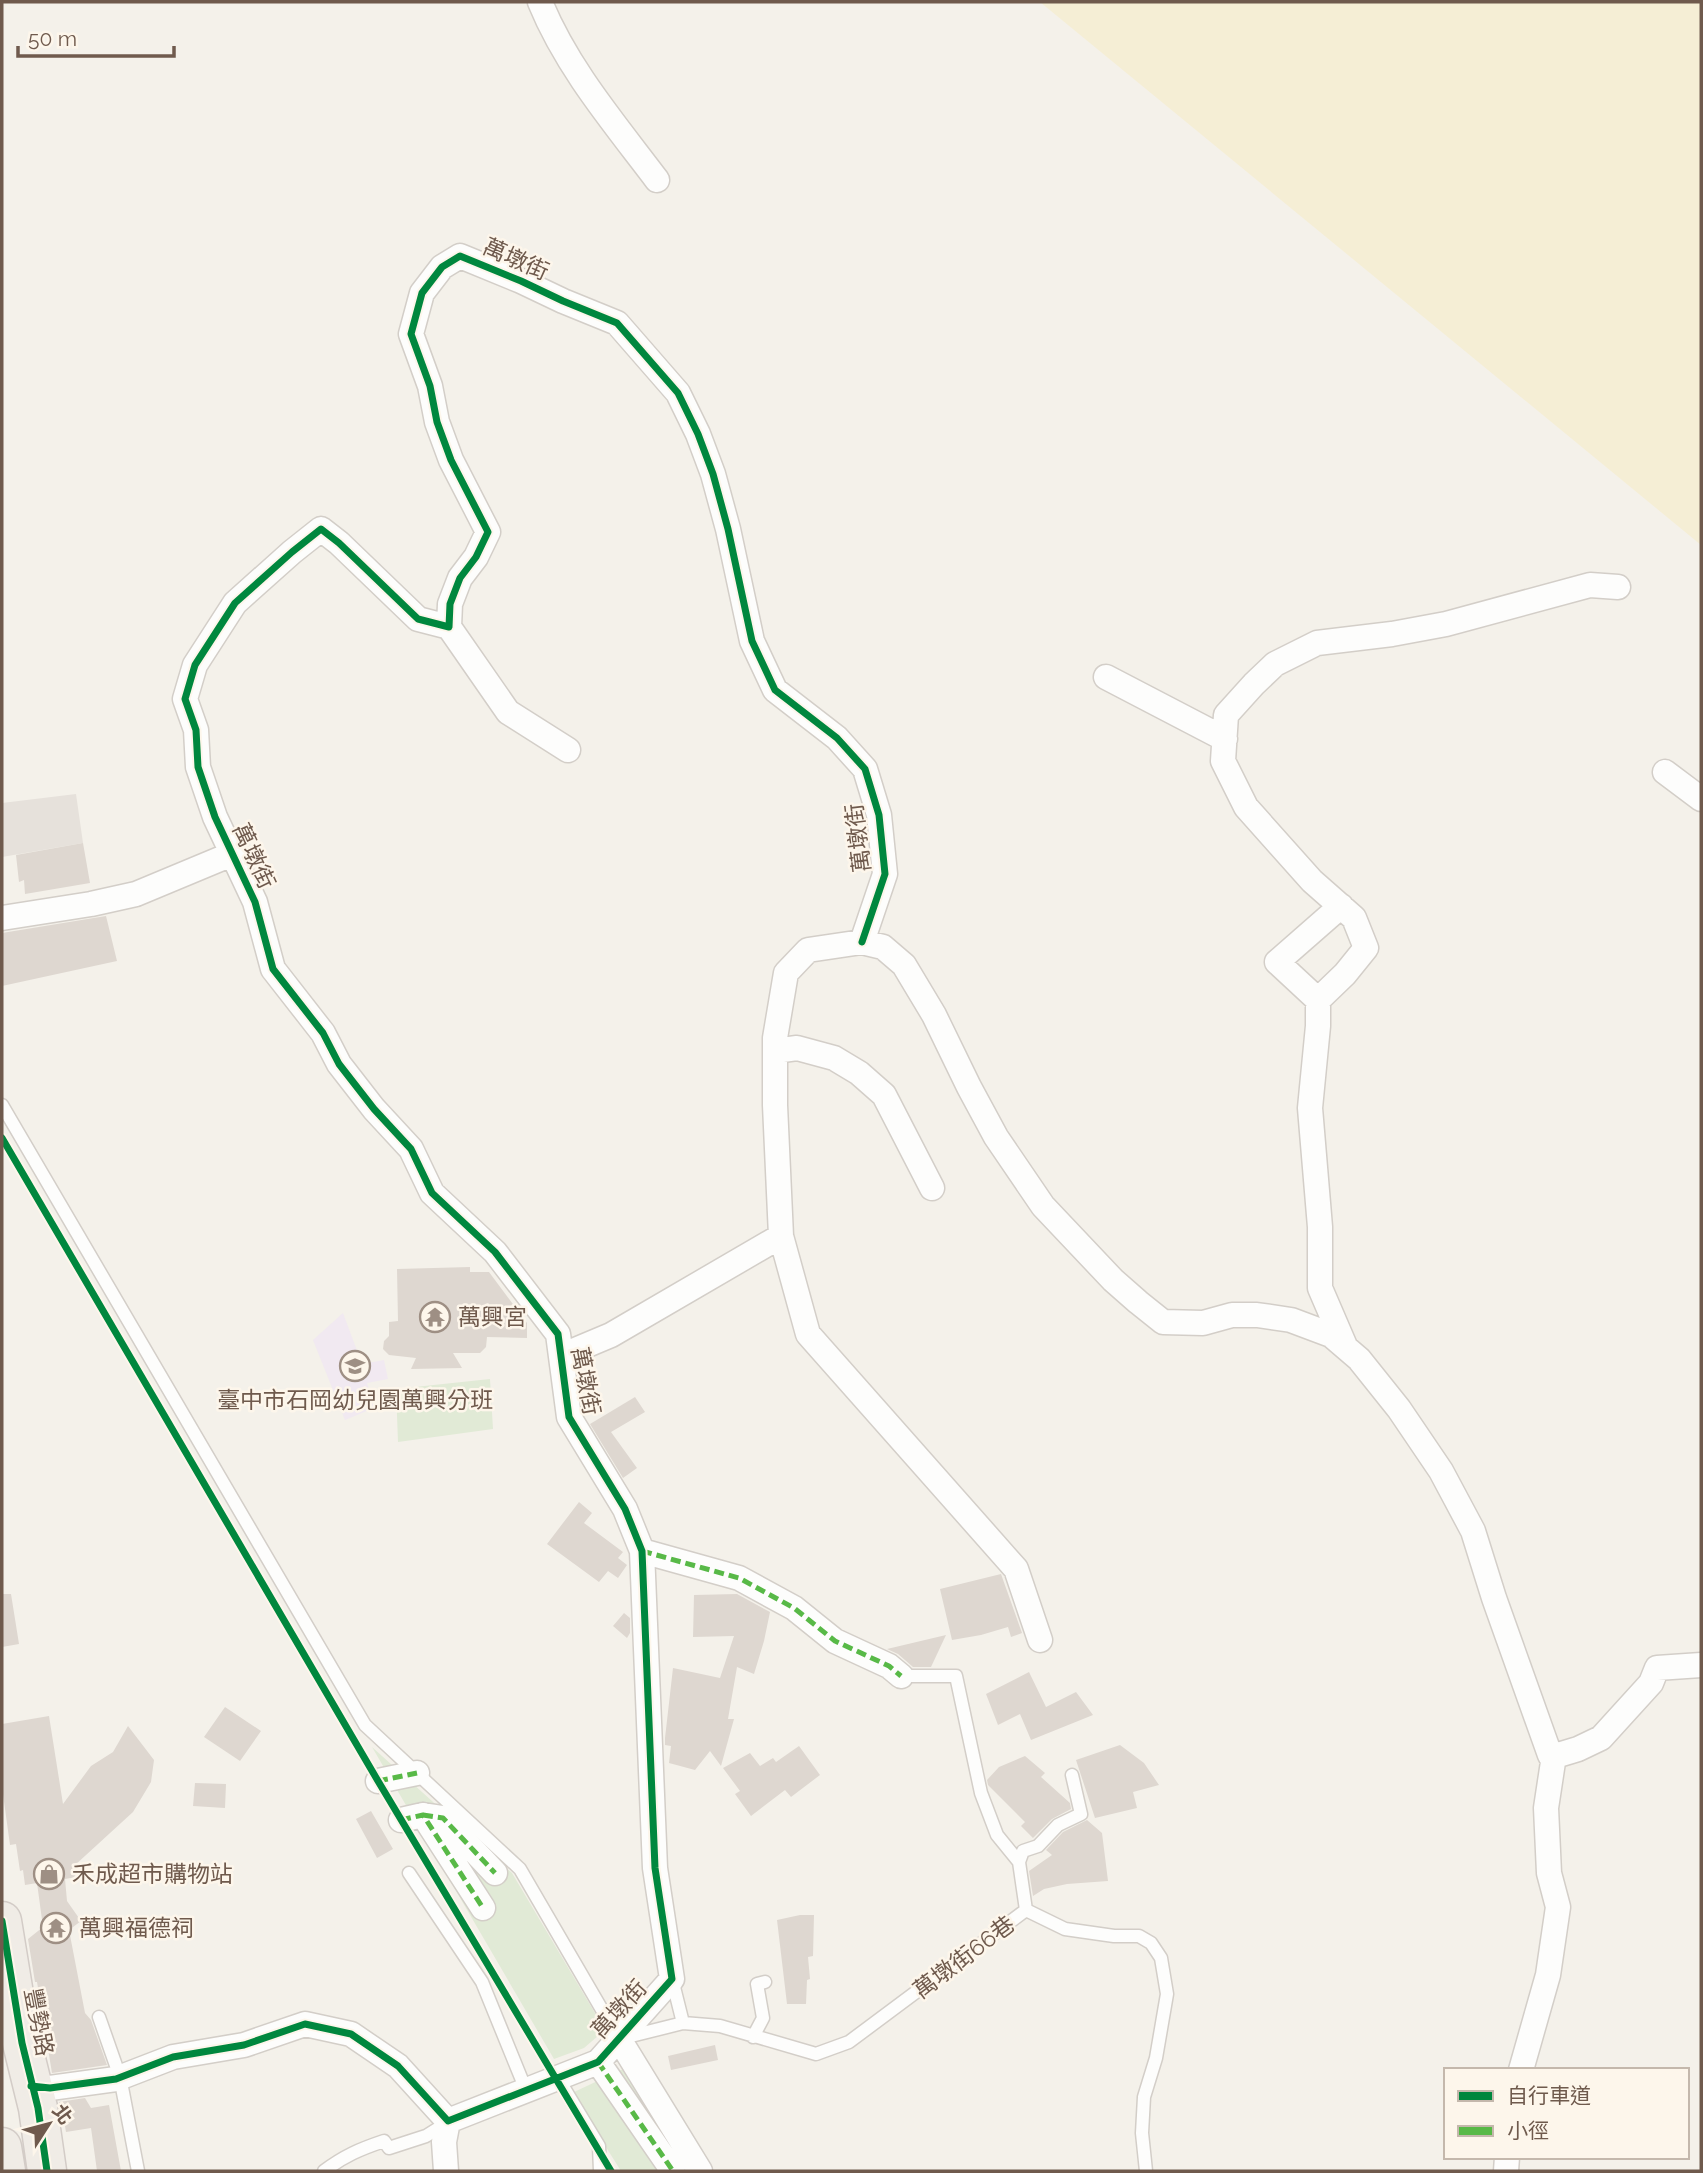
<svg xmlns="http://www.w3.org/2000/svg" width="1703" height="2173" viewBox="0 0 1703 2173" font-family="Raleway,'Noto Sans TC',sans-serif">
<rect width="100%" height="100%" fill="#f4f1ea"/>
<path fill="#e6e1db" d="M76,794L83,843L2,857V803Z"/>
<path fill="#f1e9f1" d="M343,1313L362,1364L384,1360L388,1379L367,1383L374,1408L345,1420L313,1340Z"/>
<path fill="#e1ead6" d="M490,1379L493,1429L398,1442L396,1389Z
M372,1747L512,1873L605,2030L584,2048L554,2059Z
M623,2069L688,2171H621L572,2093Z"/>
<path fill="#f5eed5" d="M1040,2H1701V545Z"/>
<path fill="#ded7d0" d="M83,843L90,883L25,894L24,880L19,882L16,855Z
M106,916L117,961L2,986V933Z
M470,1267V1272H489L527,1323V1338L487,1337L486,1347L480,1353H453L462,1368L411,1369L416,1358L389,1355L383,1349L384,1341L389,1336V1322L398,1321L397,1269Z
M635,1397L645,1412L611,1432L637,1468L623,1478L590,1424Z
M579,1502L592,1513L584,1523L623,1552L618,1558L627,1565L618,1578L608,1571L599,1582L547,1544Z
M1001,1574L1022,1633L1011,1637L1008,1627L981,1635L952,1640L940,1589Z
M2,1594H11L19,1644L2,1647Z
M737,1594L770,1612L764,1641L754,1674L737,1667L728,1719H734L721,1766L710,1751L695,1770L669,1763L671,1746L665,1745V1738L673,1668L720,1678L734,1636L693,1637L694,1595Z
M624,1613L630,1618V1633L627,1638L613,1626Z
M946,1635L931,1667H913L898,1654L887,1649Z
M1029,1672L1046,1707L1076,1692L1093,1715L1031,1740L1020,1714L998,1725L986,1694Z
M225,1707L261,1731L240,1761L204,1737Z
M49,1716L63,1804L91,1766L113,1752L128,1726L154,1760L151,1782L133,1812L74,1866L76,1877L65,1879L67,1901L81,1921L69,1930L85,2013L91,2020L107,2065L52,2073L37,1982H35L28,1939L43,1927L37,1883L25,1885L23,1870L20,1871L16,1844L10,1845L2,1787V1724Z
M1120,1745L1144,1763L1159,1785L1133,1792L1137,1808L1095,1818L1076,1760Z
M799,1746L820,1775L791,1797L785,1790L751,1816L735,1794L740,1791L723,1768L750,1753L760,1766L773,1758L776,1762Z
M1025,1756L1045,1773L1041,1777L1070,1803L1071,1809L1052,1819L1033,1838L1021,1826L1025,1822L988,1785L987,1780L999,1767Z
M195,1783L226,1784L225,1808L193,1806Z
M371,1811L393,1849L377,1858L356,1819Z
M1087,1820L1102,1833L1108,1881L1067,1884L1044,1889L1033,1896L1029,1871L1052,1855L1046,1850L1063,1832Z
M800,1915H814L813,1956L808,1957L810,1979L807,1980L806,2004H787L777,1920Z
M715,2045L718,2060L671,2070L668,2056Z
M85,2098L91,2108L109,2105L121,2171H97L91,2128L66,2132L62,2108L60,2109L59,2102Z"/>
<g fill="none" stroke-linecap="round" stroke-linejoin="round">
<g stroke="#d3cec8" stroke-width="15">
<path id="lane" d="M2,1105L365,1725L520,1869L619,2039L683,2023L720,2026L816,2054L849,2042L1026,1910L1019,1862L997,1835L981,1793L956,1676H901
M1019,1862L1023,1851L1038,1846L1058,1825L1081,1814L1072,1775
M409,1873L482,1982L526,2090
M1026,1910L1065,1929L1114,1936H1139L1151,1943L1161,1958L1167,1994L1156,2058L1144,2097L1142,2133L1146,2171
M672,1979L683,2023
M99,2017L120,2077L138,2171
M753,2037L763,2018L757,1984L765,1982
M558,2078L599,2146L600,2171
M324,2171C344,2156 360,2149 384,2141L389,2148L426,2136L445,2124"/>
</g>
<g stroke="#d3cec8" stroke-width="27">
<path id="street" d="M540,2C567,68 614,123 657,180
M449,627L508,712L568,750
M1106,677L1225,739
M1665,772L1701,799
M2,918L91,904L136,894L232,854
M1318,1000L1277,962L1341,906
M775,1051L797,1048L834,1058L859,1073L884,1095L932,1188
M781,1236L808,1334L1016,1569L1040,1640
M1345,1346L1320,1288V1227L1310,1108L1318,1026V1000L1345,974L1366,948L1354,918L1312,881L1246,807L1223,761L1226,715L1254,684L1275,664L1317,643L1392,634L1446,624L1590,585L1618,587
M561,1356L611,1335L781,1236L775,1105V1038L786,973L808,950L862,942L883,947L904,965L934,1015L969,1087L996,1137L1043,1206L1113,1280L1138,1302L1163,1322L1203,1323L1232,1315H1257L1291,1320L1331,1335L1359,1359L1399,1409L1441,1471L1473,1531L1494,1598L1550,1755L1555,1756L1578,1749L1601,1738L1651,1683L1657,1668L1701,1665
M642,1551L739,1578L794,1608L835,1641L889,1666L901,1676
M378,1781L417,1773
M423,1815L443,1818L495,1873
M401,1820L423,1815L483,1908
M619,2039L700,2171
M598,2062L673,2171
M1521,2070L1548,1975L1558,1907L1549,1873L1546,1808L1553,1762
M31,2086L50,2088L116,2079L173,2057L244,2045L305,2024L351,2034L398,2066L448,2121L598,2062L672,1979L655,1868L642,1551L625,1509L569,1417L558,1334L495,1252L432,1193L411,1149L374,1109L339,1064L323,1033L273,969L255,902L215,817L198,767L196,730L185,699L195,665L235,603L292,552L321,529L339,543L418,619L449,627L450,604L460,578L476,557L488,532L451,460L437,422L430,386L411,334L422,293L442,267L460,256L521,281L563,301L617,323L678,393L698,434L713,474L728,529L752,641L775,690L837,738L865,769L879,815L885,874L862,942
M446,2171L444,2142L448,2121
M1506,2171L1507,2157"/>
</g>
<g stroke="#d3ccc7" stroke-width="41">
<path id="primary" d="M2,1921L22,2043L38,2108L47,2171
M2,2147L6,2171"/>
</g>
<use href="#lane" stroke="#fdfdfc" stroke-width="12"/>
<use href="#street" stroke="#fdfdfc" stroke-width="24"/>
<use href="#primary" stroke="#f0ece6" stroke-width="38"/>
<path stroke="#58b947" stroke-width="5" stroke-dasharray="10 5" stroke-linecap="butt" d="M642,1551L739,1578L794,1608L835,1641L889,1666L901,1676
M378,1781L417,1773
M423,1815L443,1818L495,1873
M401,1820L423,1815L483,1908
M598,2062L673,2171"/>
<g stroke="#fdf6eb" stroke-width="11">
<path id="cycleway" d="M2,1138L378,1781L611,2171
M2,1921L22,2043L38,2108L47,2171
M31,2086L50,2088L116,2079L173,2057L244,2045L305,2024L351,2034L398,2066L448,2121L598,2062L672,1979L655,1868L642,1551L625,1509L569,1417L558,1334L495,1252L432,1193L411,1149L374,1109L339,1064L323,1033L273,969L255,902L215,817L198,767L196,730L185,699L195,665L235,603L292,552L321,529L339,543L418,619L449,627L450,604L460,578L476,557L488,532L451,460L437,422L430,386L411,334L422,293L442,267L460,256L521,281L563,301L617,323L678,393L698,434L713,474L728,529L752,641L775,690L837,738L865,769L879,815L885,874L862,942"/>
</g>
<use href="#cycleway" stroke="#00873e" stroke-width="7"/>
</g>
<defs>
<g id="temple-ring" transform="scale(1.575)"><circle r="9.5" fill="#fdf6eb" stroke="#9e8f84" stroke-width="1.5"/><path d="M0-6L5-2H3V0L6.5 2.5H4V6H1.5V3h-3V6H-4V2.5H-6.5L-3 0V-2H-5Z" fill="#9e8f84"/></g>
<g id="school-ring" transform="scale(1.575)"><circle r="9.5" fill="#fdf6eb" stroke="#9e8f84" stroke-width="1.5"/><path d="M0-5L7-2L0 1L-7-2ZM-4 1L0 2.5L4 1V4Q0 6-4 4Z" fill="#9e8f84"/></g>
<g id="shop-ring" transform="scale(1.575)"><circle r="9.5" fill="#fdf6eb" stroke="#9e8f84" stroke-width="1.5"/><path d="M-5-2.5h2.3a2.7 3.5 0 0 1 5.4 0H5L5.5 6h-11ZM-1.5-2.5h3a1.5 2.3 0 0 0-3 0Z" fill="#9e8f84"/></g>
</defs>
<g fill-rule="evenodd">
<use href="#temple-ring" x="435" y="1317"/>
<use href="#school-ring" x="355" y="1366"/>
<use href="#shop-ring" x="49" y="1874"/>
<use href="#temple-ring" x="56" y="1928"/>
</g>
<g text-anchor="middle" stroke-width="5" stroke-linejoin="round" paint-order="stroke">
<g font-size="23" fill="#6f5a4d" stroke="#fdf6eb">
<text transform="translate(516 259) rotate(24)" y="8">萬墩街</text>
<text transform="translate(858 838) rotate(-97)" y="8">萬墩街</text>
<text transform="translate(254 856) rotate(65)" y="8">萬墩街</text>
<text transform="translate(586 1381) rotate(79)" y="8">萬墩街</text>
<text transform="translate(964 1957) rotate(-37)" y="8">萬墩街66巷</text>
<text transform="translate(619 2009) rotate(-48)" y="8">萬墩街</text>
<text transform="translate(39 2022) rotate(79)" y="8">豐勢路</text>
</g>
<g font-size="23" fill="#6f5a4d" stroke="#fdf6eb" text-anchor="start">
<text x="458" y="1325">萬興宮</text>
<text x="355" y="1408" text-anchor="middle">臺中市石岡幼兒園萬興分班</text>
<text x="72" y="1882">禾成超市購物站</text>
<text x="79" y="1936">萬興福德祠</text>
</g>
</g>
<rect width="1703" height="2173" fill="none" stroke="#6f5a4d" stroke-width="7"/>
<rect x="1444" y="2068" width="245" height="91" fill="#fdf6eb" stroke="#c4b8ac" stroke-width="2"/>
<rect x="1458" y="2091" width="35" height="10" fill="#00873e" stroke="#c4b8ac" stroke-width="2"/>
<text x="1507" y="2103" font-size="21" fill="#6f5a4d">自行車道</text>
<rect x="1458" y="2126" width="35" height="10" fill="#58b947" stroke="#c4b8ac" stroke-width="2"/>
<text x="1507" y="2138" font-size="21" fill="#6f5a4d">小徑</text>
<g transform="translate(49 2124) rotate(54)" stroke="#fdf6eb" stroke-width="5" paint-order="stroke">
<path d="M0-5L12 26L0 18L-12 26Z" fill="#6f5a4d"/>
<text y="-10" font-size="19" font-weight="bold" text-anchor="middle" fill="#6f5a4d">北</text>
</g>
<path d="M18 46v10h156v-10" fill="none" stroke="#6f5a4d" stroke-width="3.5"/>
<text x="28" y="46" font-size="21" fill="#6f5a4d" stroke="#fdf6eb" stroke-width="5" paint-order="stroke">50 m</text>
</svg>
